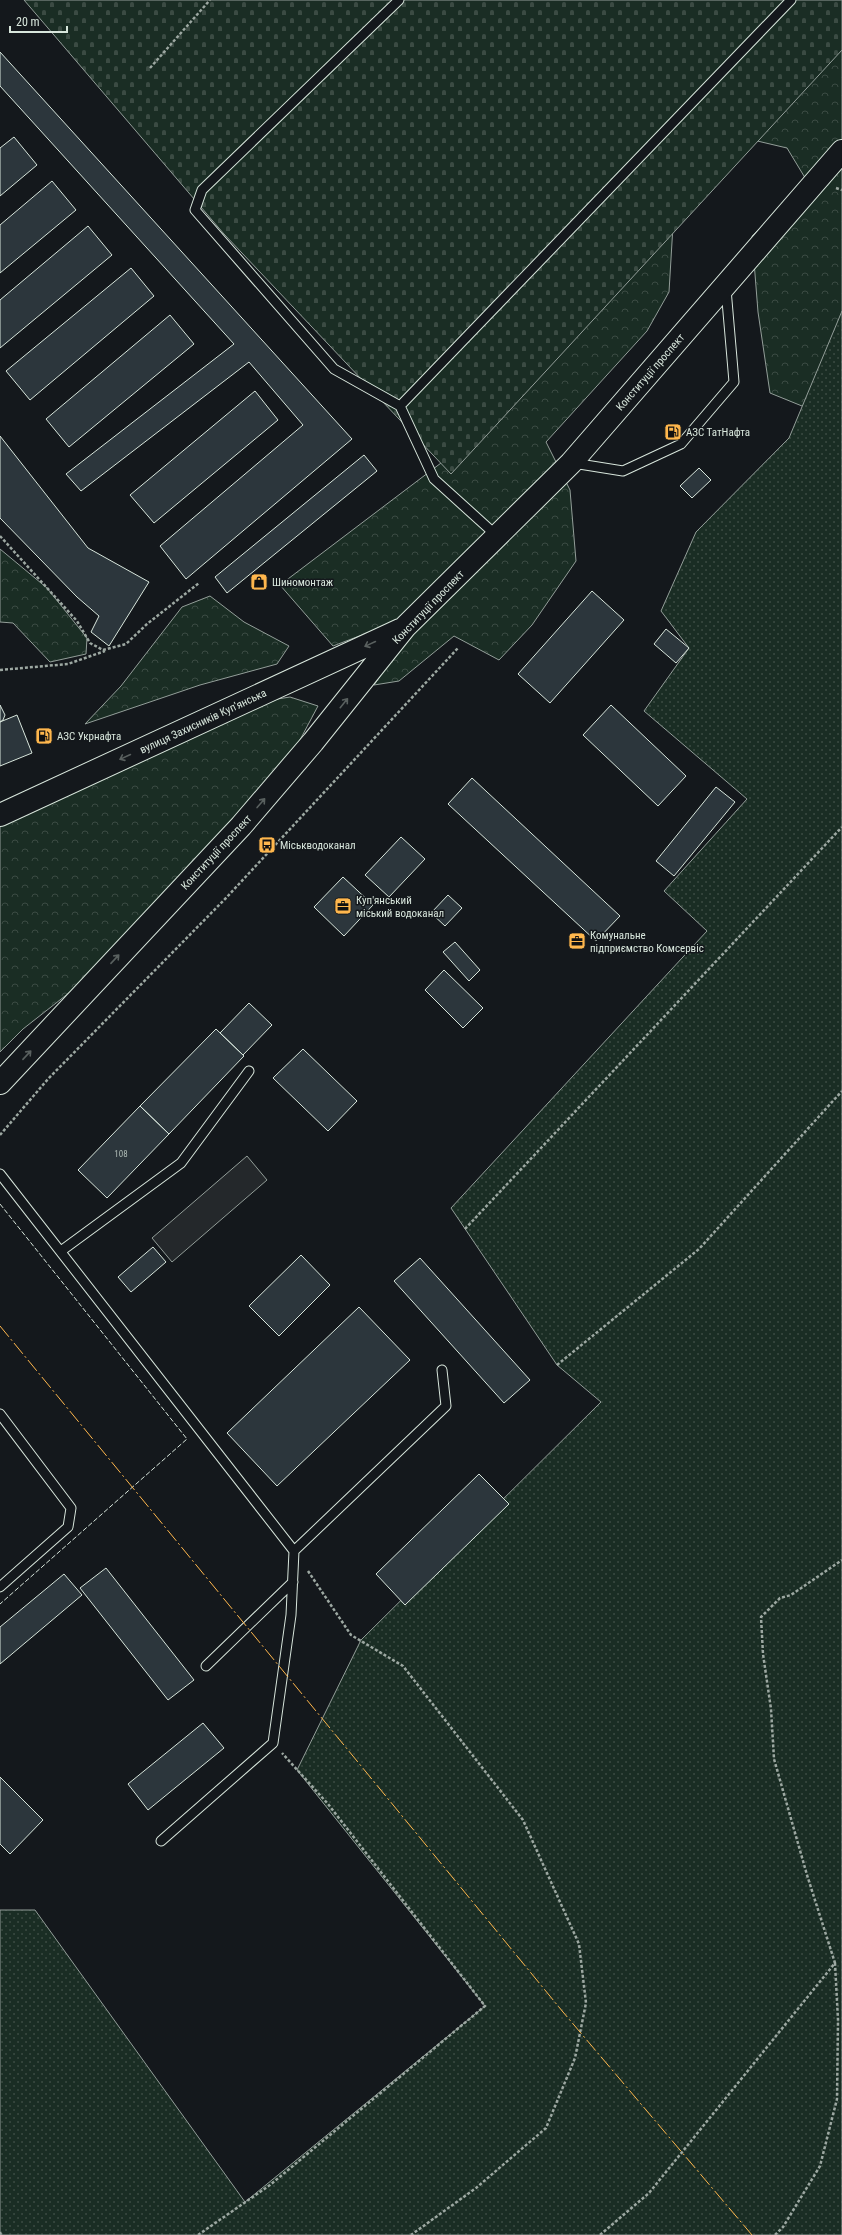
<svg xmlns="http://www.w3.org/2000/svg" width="842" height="2235" viewBox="0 0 842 2235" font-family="'Roboto Condensed',sans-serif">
<defs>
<pattern id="forest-crowns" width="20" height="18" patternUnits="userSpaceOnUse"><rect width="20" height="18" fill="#1a2d24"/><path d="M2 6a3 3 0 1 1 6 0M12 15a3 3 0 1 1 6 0" fill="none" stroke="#3b4b43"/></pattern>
<pattern id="cemetery-stones" width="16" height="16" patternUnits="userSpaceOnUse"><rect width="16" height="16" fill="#1a2d24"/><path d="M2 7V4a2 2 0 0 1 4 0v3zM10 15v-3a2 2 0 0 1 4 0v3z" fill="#3b4b43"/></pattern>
<pattern id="garden-dots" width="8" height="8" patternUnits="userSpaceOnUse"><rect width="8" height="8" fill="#1a2d24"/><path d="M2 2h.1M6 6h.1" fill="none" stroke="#3b4b43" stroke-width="1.8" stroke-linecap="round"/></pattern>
</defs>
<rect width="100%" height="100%" fill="#14181c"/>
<path fill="url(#forest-crowns)" stroke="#939e99" d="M842,0V395L802,406L770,393L758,312L752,236L807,181L787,148L736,136Z
M674,209L669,292L647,331L546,442L570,490L576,561L532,625L499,660L454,636L399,681L374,685L406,638L383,627L333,646L280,585L441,463L469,436Z
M0,549L47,588L87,638L86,654L50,662L13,623L0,622Z
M210,596L244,622L289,646L277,664L200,685L85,724L121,686L182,607Z
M290,697L318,706L293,753L107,963L23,1029L0,1052V821L259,702Z"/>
<path fill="url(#cemetery-stones)" stroke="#939e99" d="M24,0H842V50L451,474L224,234Z"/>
<path fill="url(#garden-dots)" stroke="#939e99" d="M842,311V2235H0V1910H35L245,2202L485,2006L297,1770L361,1640L601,1402L557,1365L451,1208L707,931L664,891L747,799L644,711L689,648L661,611L696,532L789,438Z"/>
<path fill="#24282b" stroke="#939e99" d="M247,1156L267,1180L172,1262L152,1238Z"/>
<path fill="#2c363c" stroke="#d8e6dc" d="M0,52L352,439L186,579L160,546L303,425L249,362L81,491L66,474L234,344L0,86Z
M14,137L37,165L0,196V148Z
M52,181L76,210L0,273V225Z
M88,226L112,255L0,348V300Z
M131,268L154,296L30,400L6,371Z
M170,315L194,344L69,447L46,419Z
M255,391L278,420L154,523L130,495Z
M0,436L88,548L149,582L109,646L91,632L99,616L77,597L0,518Z
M364,455L377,471L227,593L215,577Z
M699,468L711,480L692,498L680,486Z
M592,591L624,620L550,703L518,674Z
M666,629L689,648L676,663L654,644Z
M0,705L5,715L3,720L0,722Z
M611,705L686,776L658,806L583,735Z
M17,715L32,753L0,766V722Z
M472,778L620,916L596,941L448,804Z
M716,787L735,802L674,876L656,861Z
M401,837L425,859L389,897L365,875Z
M343,877L373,905L344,936L314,907Z
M448,895L462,908L445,926L431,913Z
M455,942L480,970L469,981L443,952Z
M444,970L483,1008L463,1028L425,990Z
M249,1003L272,1025L243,1055L220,1033Z
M216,1029L244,1056L169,1134L140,1106Z
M303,1049L357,1101L328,1131L273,1078Z
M140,1106L169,1134L107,1198L78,1170Z
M153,1247L166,1262L131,1292L118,1277Z
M301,1255L330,1285L279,1336L249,1306Z
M420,1258L530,1380L504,1403L394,1281Z
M359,1307L410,1360L277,1486L227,1433Z
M479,1474L509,1504L405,1605L376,1574Z
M106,1568L194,1680L168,1700L80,1588Z
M64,1574L82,1595L0,1664V1627Z
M203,1723L224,1748L148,1810L128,1784Z
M0,1777L43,1820L10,1854L0,1844Z"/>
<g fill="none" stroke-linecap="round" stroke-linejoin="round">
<g stroke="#d8e6dc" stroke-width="11">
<path id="service" d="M399,0L202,190L195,210L334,369L400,406L434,479L497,536
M400,406L791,0
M573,463L623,471L681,444L734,382L726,289
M0,1174L294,1551L291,1615L273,1743L161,1841
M61,1251L181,1163L249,1071
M0,1414L71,1508L68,1527L0,1587
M294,1551L446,1406L442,1370
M206,1666L293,1582"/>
</g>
<g stroke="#d8e6dc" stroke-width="24">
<path id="primary" d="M0,815L400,630
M0,1083L241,826L313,742L405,627L571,463L842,151"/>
</g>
<path stroke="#9da8a2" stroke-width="2.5" stroke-dasharray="3 2" stroke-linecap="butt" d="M150,68L210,0
M836,188L842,190
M0,536L77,621L90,643L103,650L126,644L147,624L199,583
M0,670L68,664L105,651
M0,1135L48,1079L226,898L458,648
M465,1229L842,827
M557,1365L699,1249L842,1091
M308,1571L351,1635L403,1666L523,1820L579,1944L586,2003L575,2058L546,2128L476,2188L411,2235
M0,2232L1,2235
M198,2235L270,2185L485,2006L328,1804L282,1753
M600,2235L649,2193L835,1963L807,1875L774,1759L771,1709L763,1654L761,1617L780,1598L791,1595L842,1560
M775,2235L783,2227L820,2166L837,2099L838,2020L835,1963"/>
<use href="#service" stroke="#14181c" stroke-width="9"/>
<use href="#primary" stroke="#14181c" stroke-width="22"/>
<path stroke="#d8e6dc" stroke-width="1" stroke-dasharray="5 2" stroke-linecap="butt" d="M0,1204L187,1439L0,1604"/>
<path stroke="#ffb74d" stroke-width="1" stroke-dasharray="14 3 2 3" stroke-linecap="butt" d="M0,1326L563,2012L752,2235"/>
</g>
<defs><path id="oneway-shaft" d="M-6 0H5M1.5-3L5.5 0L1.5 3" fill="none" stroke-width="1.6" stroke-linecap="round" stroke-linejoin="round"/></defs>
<g stroke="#59605f">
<use href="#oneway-shaft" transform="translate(370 644) rotate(155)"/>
<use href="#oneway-shaft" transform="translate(344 703) rotate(-51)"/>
<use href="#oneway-shaft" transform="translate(125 757) rotate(155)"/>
<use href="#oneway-shaft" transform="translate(261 803) rotate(-49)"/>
<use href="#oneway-shaft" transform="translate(115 959) rotate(-47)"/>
<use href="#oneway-shaft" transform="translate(27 1055) rotate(-47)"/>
</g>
<defs>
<g id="fuel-square" transform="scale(0.9)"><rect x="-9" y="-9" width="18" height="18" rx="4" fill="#ffb74d" stroke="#14181c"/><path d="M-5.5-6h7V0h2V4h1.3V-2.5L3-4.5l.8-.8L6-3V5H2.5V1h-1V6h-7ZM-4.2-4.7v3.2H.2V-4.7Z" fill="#111"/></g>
<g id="shop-square" transform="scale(0.9)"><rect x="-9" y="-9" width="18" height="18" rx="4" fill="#ffb74d" stroke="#14181c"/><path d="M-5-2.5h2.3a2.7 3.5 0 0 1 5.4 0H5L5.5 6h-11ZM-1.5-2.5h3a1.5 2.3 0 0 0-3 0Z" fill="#111"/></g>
<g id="bus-square" transform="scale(0.9)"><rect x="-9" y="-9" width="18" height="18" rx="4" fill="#ffb74d" stroke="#14181c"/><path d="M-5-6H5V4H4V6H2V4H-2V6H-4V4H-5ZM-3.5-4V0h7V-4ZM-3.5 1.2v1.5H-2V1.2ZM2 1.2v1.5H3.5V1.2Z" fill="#111"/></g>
<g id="office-square" transform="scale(0.9)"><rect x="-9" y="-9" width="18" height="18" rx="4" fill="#ffb74d" stroke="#14181c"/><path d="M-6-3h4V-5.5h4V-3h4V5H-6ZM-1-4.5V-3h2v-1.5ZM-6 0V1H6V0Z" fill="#111"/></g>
</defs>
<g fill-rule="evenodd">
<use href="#fuel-square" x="673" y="432"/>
<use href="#shop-square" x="259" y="582"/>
<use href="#fuel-square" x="44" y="736"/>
<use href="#bus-square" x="267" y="845"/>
<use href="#office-square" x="343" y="906"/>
<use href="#office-square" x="577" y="941"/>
</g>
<g text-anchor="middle" stroke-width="3" stroke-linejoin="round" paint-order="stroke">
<g font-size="9" fill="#adbab4">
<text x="121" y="1157">108</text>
</g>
<g font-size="11" fill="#d8e6dc" stroke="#14181c">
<text transform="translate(650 372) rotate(-49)" y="4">Конституції проспект</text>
<text transform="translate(428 607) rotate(-46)" y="4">Конституції проспект</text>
<text transform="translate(203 721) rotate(-25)" y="4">вулиця Захисників Куп'янська</text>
<text transform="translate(216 852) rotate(-47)" y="4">Конституції проспект</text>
</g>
<g font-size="11" fill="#d8e6dc" stroke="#14181c" text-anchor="start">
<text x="686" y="436">АЗС ТатНафта</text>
<text x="272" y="586">Шиномонтаж</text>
<text x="57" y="740">АЗС Укрнафта</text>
<text x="280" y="849">Міськводоканал</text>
<text x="356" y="904">Куп'янський<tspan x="356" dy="13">міський водоканал</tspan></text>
<text x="590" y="939">Комунальне<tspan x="590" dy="13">пiдприємство Комсервiс</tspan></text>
</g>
</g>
<path d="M10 26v6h57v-6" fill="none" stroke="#d8e6dc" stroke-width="2"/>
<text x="16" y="26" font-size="12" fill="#d8e6dc" stroke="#14181c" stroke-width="3" paint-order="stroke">20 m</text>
</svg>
